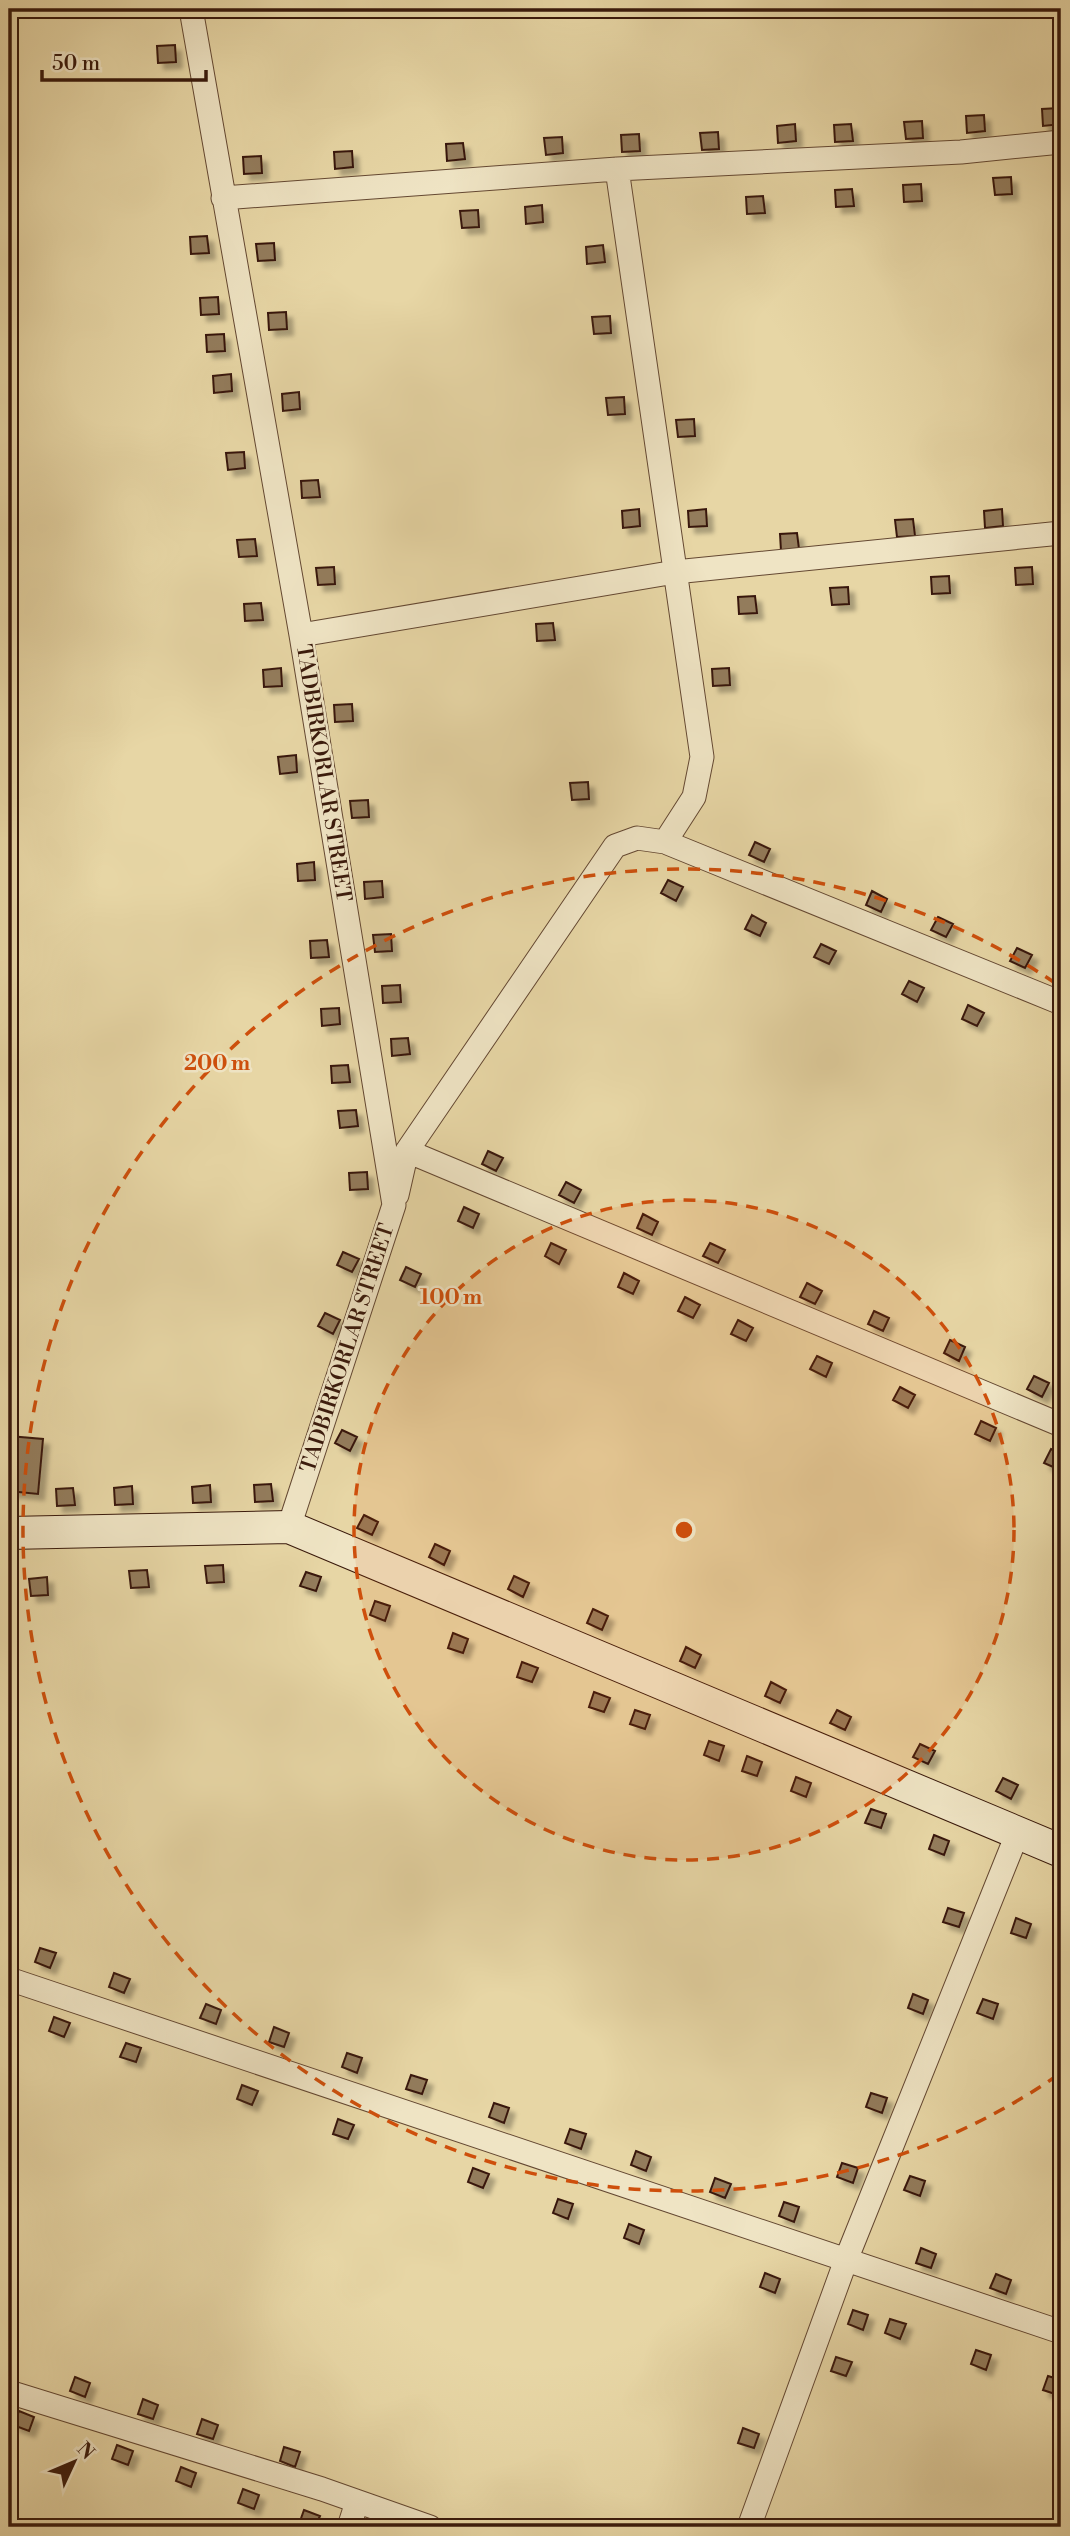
<svg xmlns="http://www.w3.org/2000/svg" width="1070" height="2536" viewBox="0 0 1070 2536" font-family="'Libre Bodoni',serif">
<defs>
<filter id="shadow"><feDropShadow dx="6" dy="6" stdDeviation="2" flood-color="#0004"/></filter>
</defs>
<rect width="100%" height="100%" fill="#e7d6a5"/>
<filter id="stains"><feTurbulence type="fractalNoise" baseFrequency=".00286" numOctaves="4"/><feColorMatrix values="0 0 0 0 .2 0 0 0 0 .09 0 0 0 0 .02 0 0 0 .5 -.17"/></filter>
<radialGradient id="worn" r=".72"><stop offset=".6" stop-color="#630" stop-opacity="0"/><stop offset="1" stop-color="#630" stop-opacity=".3"/></radialGradient>
<path fill="#937b5b" stroke="#39190b" stroke-width="2" filter="url(#shadow)" d="M175,45L176,62L158,63L157,46Z
M1059,108L1061,124L1043,126L1042,109Z
M984,115L985,131L967,133L966,116Z
M922,121L923,138L906,139L904,122Z
M795,124L796,141L778,143L777,126Z
M851,124L853,141L835,142L834,125Z
M718,132L719,149L702,150L700,133Z
M639,134L640,151L622,152L621,135Z
M562,137L563,153L546,155L544,138Z
M463,143L465,159L447,161L446,144Z
M352,151L353,167L335,169L334,152Z
M261,156L262,173L244,174L243,157Z
M1011,177L1012,194L995,195L993,178Z
M921,184L922,201L904,202L903,185Z
M852,189L854,206L836,207L835,190Z
M763,196L765,213L747,214L746,197Z
M542,205L543,222L526,224L525,207Z
M478,210L479,227L462,228L460,211Z
M207,236L209,253L191,254L190,237Z
M274,243L275,260L258,261L256,244Z
M603,245L605,262L587,264L586,247Z
M218,297L219,314L201,315L200,298Z
M286,312L287,329L269,330L268,313Z
M610,316L611,333L594,334L592,317Z
M224,334L225,351L207,352L206,335Z
M231,374L232,391L214,393L213,376Z
M299,392L300,409L283,411L282,394Z
M624,397L625,414L608,415L606,398Z
M694,419L695,436L678,437L676,420Z
M244,452L245,468L228,470L226,453Z
M318,480L320,497L302,498L301,481Z
M639,509L640,526L623,528L622,511Z
M706,509L707,526L689,527L688,511Z
M1002,509L1003,526L985,528L984,511Z
M913,519L915,536L897,537L895,520Z
M797,533L799,549L781,551L780,534Z
M255,539L257,556L239,557L237,540Z
M334,567L335,584L318,585L316,568Z
M1032,567L1033,584L1016,585L1015,568Z
M949,576L950,593L932,594L931,577Z
M848,587L849,604L832,605L830,588Z
M755,596L757,613L739,614L738,597Z
M261,603L263,620L245,621L244,604Z
M553,623L555,640L537,641L536,624Z
M281,668L282,686L264,687L263,670Z
M729,668L730,685L713,686L712,669Z
M352,704L353,721L335,722L334,705Z
M296,755L297,772L280,774L278,757Z
M588,782L589,799L572,800L570,783Z
M368,800L369,817L352,818L350,801Z
M755,842L770,849L764,862L749,855Z
M314,862L315,880L298,881L297,864Z
M668,880L683,887L676,901L661,893Z
M382,881L383,897L365,899L364,882Z
M872,891L887,899L881,912L866,905Z
M752,915L766,923L760,936L745,929Z
M938,917L953,924L946,937L931,930Z
M391,934L392,951L375,952L373,935Z
M327,940L329,957L311,958L310,941Z
M821,944L836,951L829,964L814,957Z
M1017,948L1032,955L1025,968L1010,961Z
M909,981L924,988L917,1002L902,994Z
M400,985L401,1002L383,1003L382,986Z
M968,1005L984,1013L977,1026L962,1019Z
M339,1008L340,1024L322,1026L321,1009Z
M408,1038L410,1054L392,1056L391,1039Z
M348,1065L350,1082L332,1083L331,1066Z
M356,1110L358,1126L340,1128L338,1111Z
M488,1151L503,1158L496,1171L482,1164Z
M367,1172L368,1189L350,1190L349,1173Z
M566,1182L581,1190L574,1203L559,1195Z
M464,1207L479,1214L473,1228L458,1221Z
M643,1214L658,1222L652,1235L637,1228Z
M551,1243L566,1250L559,1264L545,1256Z
M710,1243L725,1250L718,1263L703,1256Z
M343,1252L359,1259L352,1272L337,1265Z
M406,1267L421,1274L415,1287L400,1280Z
M624,1273L639,1281L633,1294L618,1287Z
M807,1283L822,1291L815,1304L800,1297Z
M685,1297L700,1305L693,1318L678,1311Z
M874,1311L889,1318L883,1331L868,1324Z
M325,1313L340,1320L333,1334L318,1326Z
M738,1320L753,1328L746,1341L731,1334Z
M950,1340L965,1347L959,1361L944,1353Z
M817,1356L832,1363L826,1377L810,1369Z
M1034,1376L1049,1383L1042,1397L1027,1389Z
M900,1387L915,1395L908,1408L893,1400Z
M981,1421L996,1428L990,1441L975,1434Z
M342,1430L357,1437L350,1451L335,1443Z
M9,1436L43,1439L38,1494L9,1491Z
M1051,1449L1061,1454L1060,1470L1044,1463Z
M271,1484L273,1501L255,1502L254,1485Z
M210,1485L211,1502L193,1503L192,1487Z
M132,1486L133,1504L115,1505L114,1488Z
M73,1488L75,1505L57,1506L56,1489Z
M364,1515L378,1522L372,1535L357,1528Z
M435,1544L450,1551L444,1565L429,1557Z
M223,1565L224,1582L207,1583L205,1566Z
M147,1570L149,1587L131,1588L129,1571Z
M306,1572L321,1577L316,1591L300,1586Z
M514,1576L529,1583L523,1597L508,1589Z
M47,1577L48,1595L31,1596L29,1579Z
M375,1601L390,1606L385,1621L370,1615Z
M593,1609L608,1616L602,1630L587,1623Z
M453,1633L468,1639L463,1653L448,1648Z
M686,1647L701,1655L695,1668L680,1661Z
M522,1662L538,1668L532,1682L517,1677Z
M771,1682L786,1690L780,1703L765,1696Z
M594,1692L610,1698L604,1712L589,1707Z
M635,1710L650,1715L645,1729L630,1724Z
M837,1710L851,1717L845,1730L830,1723Z
M709,1741L724,1746L719,1761L704,1755Z
M920,1744L935,1751L928,1764L913,1757Z
M747,1756L762,1762L757,1776L742,1771Z
M796,1777L811,1783L806,1797L791,1791Z
M1003,1778L1018,1785L1011,1799L996,1791Z
M871,1809L886,1814L881,1828L865,1823Z
M934,1835L949,1841L944,1855L929,1849Z
M948,1908L964,1913L959,1927L943,1922Z
M1016,1918L1031,1924L1026,1938L1011,1933Z
M40,1948L56,1953L50,1968L35,1962Z
M114,1973L130,1979L124,1993L109,1987Z
M913,1994L928,2000L923,2014L908,2008Z
M983,1999L998,2004L993,2019L977,2013Z
M206,2004L221,2010L216,2024L200,2018Z
M54,2017L70,2023L64,2037L49,2031Z
M274,2027L289,2033L284,2047L269,2042Z
M126,2043L141,2048L136,2062L120,2057Z
M347,2053L362,2058L357,2073L342,2067Z
M411,2075L427,2080L422,2094L406,2089Z
M242,2085L258,2091L252,2105L237,2099Z
M871,2093L887,2098L882,2113L866,2107Z
M494,2103L509,2108L504,2123L489,2117Z
M338,2119L354,2125L348,2139L333,2134Z
M570,2129L586,2134L581,2149L565,2143Z
M636,2151L651,2157L646,2171L631,2165Z
M842,2163L858,2168L853,2183L837,2177Z
M473,2168L489,2174L483,2188L468,2182Z
M910,2176L925,2181L920,2196L904,2190Z
M715,2178L731,2184L725,2198L710,2192Z
M558,2199L573,2204L568,2219L553,2213Z
M784,2202L799,2207L794,2222L779,2216Z
M629,2224L644,2230L639,2244L624,2238Z
M921,2248L936,2254L931,2268L916,2263Z
M765,2273L780,2279L775,2293L760,2287Z
M996,2274L1011,2280L1006,2294L990,2288Z
M853,2310L868,2315L863,2330L848,2324Z
M890,2319L906,2324L900,2339L885,2333Z
M976,2350L991,2355L986,2370L971,2364Z
M836,2357L852,2362L846,2376L831,2371Z
M1048,2376L1061,2380L1058,2395L1043,2390Z
M75,2377L90,2383L85,2397L70,2391Z
M143,2399L158,2405L153,2419L138,2414Z
M19,2411L34,2417L29,2431L13,2425Z
M202,2419L218,2425L213,2439L197,2434Z
M743,2428L759,2434L754,2448L738,2443Z
M117,2445L133,2451L128,2465L112,2459Z
M284,2447L300,2452L295,2467L280,2461Z
M181,2467L196,2473L191,2487L176,2481Z
M243,2489L259,2495L254,2509L238,2503Z
M304,2510L320,2516L315,2527L299,2524Z"/>
<g fill="none" stroke-linecap="round" stroke-linejoin="round">
<g stroke="#644832" stroke-width="25">
<path id="street" d="M191,9L301,635L394,1205L289,1527
M617,169L702,757L694,797L665,842L1061,1003
M223,198L617,169L961,152L1061,142
M301,635L675,572L1061,533
M407,1151L615,846L637,838L665,842
M397,1195L407,1151L1061,1425
M9,1979L1061,2332
M9,2392L322,2489L430,2527
M349,2527L357,2502
M749,2527L846,2260L1018,1832"/>
</g>
<g stroke="#39190b" stroke-width="34">
<path id="secondary" d="M9,1533L289,1527L1061,1851"/>
</g>
<use href="#street" stroke="#efe4c4" stroke-width="23"/>
<use href="#secondary" stroke="#efe4c4" stroke-width="32"/>
</g>
<circle cx="684" cy="1530" r="330" fill="#ce4f0c" fill-opacity=".12"/>
<g fill="none" stroke="#ce4f0c" stroke-width="3.5" stroke-dasharray="12 9">
<circle cx="684" cy="1530" r="330"/>
<path d="M1058 2075A661 661 0 1 1 1058 985"/>
</g>
<g text-anchor="middle" stroke-width="5" stroke-linejoin="round" paint-order="stroke">
<g font-size="21" fill="#39190b" stroke="#efe4c4">
<text transform="translate(324 773) rotate(81)" y="7">TADBIRKORLAR STREET</text>
<text transform="translate(347 1348) rotate(-72)" y="7">TADBIRKORLAR STREET</text>
</g>
</g>
<circle cx="684" cy="1530" r="10" fill="#ce4f0c" stroke="#efe4c4" stroke-width="3.5"/>
<g font-size="21" text-anchor="middle" font-weight="bold" fill="#ce4f0c" stroke="#efe4c4" stroke-width="5" stroke-linejoin="round" paint-order="stroke">
<text x="217" y="1070">200 m</text>
<text x="451" y="1304">100 m</text>
</g>
<rect width="1070" height="2536" fill="none" stroke="#e7d6a5" stroke-width="35"/>
<rect x="10" y="10" width="1049" height="2515" fill="none" stroke="#39190b" stroke-width="3.5"/>
<rect x="18" y="18" width="1035" height="2501" fill="none" stroke="#39190b" stroke-width="2"/>
<g transform="translate(74 2462) rotate(46)" stroke="#efe4c4" stroke-width="5" paint-order="stroke">
<path d="M0-5L12 26L0 18L-12 26Z" fill="#39190b"/>
<text y="-10" font-size="19" font-weight="bold" text-anchor="middle" fill="#39190b">N</text>
</g>
<path d="M42 70v10h164v-10" fill="none" stroke="#39190b" stroke-width="3.5"/>
<text x="52" y="70" font-size="21" fill="#39190b" stroke="#efe4c4" stroke-width="5" paint-order="stroke">50 m</text>
<rect width="100%" height="100%" filter="url(#stains)"/>
<rect width="100%" height="100%" fill="url(#worn)"/>
</svg>
